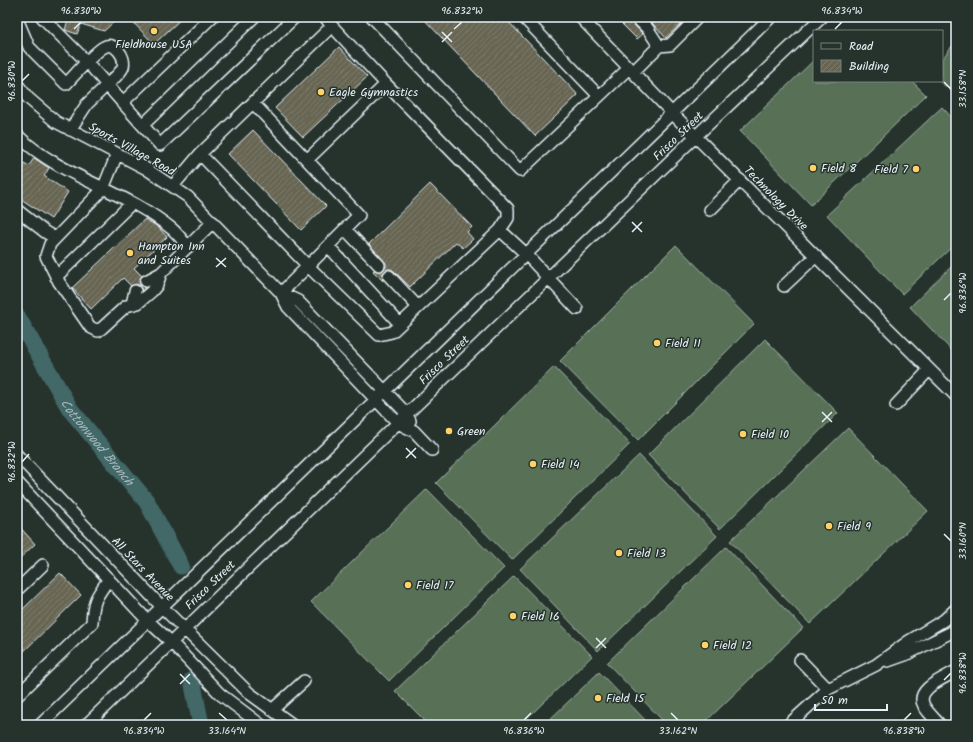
<svg xmlns="http://www.w3.org/2000/svg" width="973" height="742" viewBox="0 0 973 742" font-family="Kalam,sans-serif">
<defs>
<pattern id="building-hatch" width="6" height="6" patternUnits="userSpaceOnUse"><rect width="6" height="6" fill="#686652"/><path d="M-1 1l2-2M0 6l6-6M5 7l2-2" fill="none" stroke="#7e7c6c"/></pattern>
</defs>
<rect width="100%" height="100%" fill="#26332d"/>
<filter id="ink" filterUnits="userSpaceOnUse"><feTurbulence type="fractalNoise" baseFrequency=".025" numOctaves="2"/><feDisplacementMap in="SourceGraphic" scale="8" xChannelSelector="R" yChannelSelector="G"/><feConvolveMatrix kernelMatrix="1 2 1 2 8 2 1 2 1" color-interpolation-filters="sRGB"/></filter>
<g filter="url(#ink)">
<path fill="#587156" stroke="#a0b1a7" d="M956,41V95L939,81H942V59Z
M814,60V81H912L926,95L811,205L740,131Z
M942,107L956,122V243L902,294L827,215Z
M676,245L754,324L638,440L560,361Z
M956,262V355L910,307Z
M765,339L838,413L720,529L648,455Z
M554,367L630,444L512,560L436,483Z
M848,428L928,511L810,624L730,541Z
M639,455L717,536L598,651L520,569Z
M427,489L504,568L389,681L311,602Z
M726,547L803,628L702,725H667L607,663Z
M514,576L592,656L520,725H429L395,691Z
M599,672L650,725H544Z"/>
<g fill="none" stroke-linecap="round" stroke-linejoin="round">
<g stroke="#436768" stroke-width="17">
<path id="s1" d="M17,316L70,409L147,502L181,566"/>
<path d="M192,680L201,725"/>
</g>
</g>
<path fill="url(#building-hatch)" stroke="#e8f1f8" d="M65,17H119L104,31L81,24L77,34L65,30L68,20L64,19Z
M128,17H183L154,44Z
M422,17H504L578,95L535,136Z
M615,17H628L631,22L643,34L637,39Z
M657,17H688L666,38L652,23Z
M339,47L367,77L303,137L275,108Z
M253,130L326,206L301,230L228,154Z
M34,158L49,168L44,176L68,192L51,219L18,197L17,174L24,163L29,166Z
M430,184L472,227L467,232L473,239L463,248L456,242L410,287L394,271L391,269H387L382,274L383,281L373,271L374,270L380,272L383,270L386,267V263L369,244Z
M145,219L158,227L167,237L134,268L142,276L139,280L140,285L145,288L142,291L140,286L137,284L131,286L123,278L91,309L72,288Z
M17,524L35,544L17,561Z
M60,573L81,595L17,658V615Z"/>
<g fill="none" stroke-linecap="round" stroke-linejoin="round">
<g stroke="#e8f1f8" stroke-width="14">
<path id="minor" d="M372,17L520,171L629,68
M523,17L599,96
M580,17L672,113L956,396
M636,17L648,29L659,46
M17,19L29,47L66,84C75,75 94,52 104,47C114,41 126,56 123,67C121,73 112,80 107,85L87,62L42,17
M633,72L659,46L670,45L698,17
M17,84L28,98L56,122L145,168L188,197L281,293L288,307L398,423L414,431L432,450
M386,84L508,209V218L500,230L527,255L577,309
M122,103L212,17
M253,103L359,215L308,266L379,335L392,332L500,230
M143,125L254,17
M70,130L87,104L107,85L160,145L295,17
M17,135C62,178 125,190 172,229C178,234 183,241 188,247
M117,154L103,189L50,244L46,256L59,282L90,327L98,331L102,328L126,306L138,303L152,291L157,285L161,273L213,222
M200,154L308,266L281,293
M307,160L386,84L332,26
M173,186L200,154L332,26L325,17
M17,210L45,232L55,238
M710,210L740,180
M345,229L379,265
M328,246L400,324
M389,276L418,307
M56,277L132,203
M146,281L161,273
M784,286L816,256
M281,293L298,301L407,414L410,421
M132,304L135,291
M896,405L929,370
M17,455L161,606L249,693L293,725
M17,482L147,620L171,642L220,694L261,725
M17,590L43,565
M800,660L828,689
M888,661L905,655L956,630
M17,696L92,623C93,600 96,597 109,579
M272,710L304,681
M40,725L771,17
M86,725L407,414L696,136L822,17
M788,725L828,689L876,665L909,641L944,620L956,609
M940,725C935,719 928,713 924,706C914,689 945,678 956,671"/>
</g>
<use href="#minor" stroke="#26332d" stroke-width="11"/>
</g>
</g>
<path fill="none" stroke="#e8f1f8" stroke-width="1.5" d="M74,29L81,22M454,29L462,22M835,29L842,22M442,32L452,42M442,42L452,32M22,81L29,74M944,82L951,89M632,222L642,232M632,232L642,222M216,258L226,267M216,267L226,258M944,300L951,293M822,412L832,422M822,422L832,412M406,448L416,458M406,458L416,448M22,462L29,454M944,534L951,541M596,638L606,648M596,648L606,638M180,674L190,684M944,680L951,673M180,684L190,674M219,713L227,720M671,713L678,720M144,720L151,713M524,720L531,713M904,720L911,713"/>
<g fill="#ffd166" stroke="#26332d" stroke-width="1.5">
<circle cx="154" cy="31" r="4"/>
<circle cx="321" cy="92" r="4"/>
<circle cx="813" cy="168" r="4"/>
<circle cx="916" cy="169" r="4"/>
<circle cx="130" cy="253" r="4"/>
<circle cx="657" cy="343" r="4"/>
<circle cx="449" cy="431" r="4"/>
<circle cx="743" cy="434" r="4"/>
<circle cx="533" cy="464" r="4"/>
<circle cx="829" cy="526" r="4"/>
<circle cx="619" cy="553" r="4"/>
<circle cx="408" cy="585" r="4"/>
<circle cx="513" cy="616" r="4"/>
<circle cx="705" cy="645" r="4"/>
<circle cx="598" cy="698" r="4"/>
</g>
<g text-anchor="middle" stroke-width="3" stroke-linejoin="round" paint-order="stroke">
<g font-size="12" fill="#e8f1f8" stroke="#26332d" text-anchor="start">
<text x="154" y="48" text-anchor="middle">Fieldhouse USA</text>
<text x="329" y="96">Eagle Gymnastics</text>
<text x="821" y="172">Field 8</text>
<text x="908" y="173" text-anchor="end">Field 7</text>
<text x="138" y="250">Hampton Inn<tspan x="138" dy="14">and Suites</tspan></text>
<text x="665" y="347">Field 11</text>
<text x="457" y="435">Green</text>
<text x="751" y="438">Field 10</text>
<text x="541" y="468">Field 14</text>
<text x="837" y="530">Field 9</text>
<text x="627" y="557">Field 13</text>
<text x="416" y="589">Field 17</text>
<text x="521" y="620">Field 16</text>
<text x="713" y="649">Field 12</text>
<text x="606" y="702">Field 15</text>
</g>
<g font-size="12" fill="#e8f1f8" stroke="#26332d">
<text transform="translate(678 136) rotate(-44)" y="4">Frisco Street</text>
<text transform="translate(132 149) rotate(29)" y="4">Sports Village Road</text>
<text transform="translate(776 198) rotate(45)" y="4">Technology Drive</text>
<text transform="translate(444 360) rotate(-44)" y="4">Frisco Street</text>
<text transform="translate(143 569) rotate(46)" y="4">All Stars Avenue</text>
<text transform="translate(210 585) rotate(-44)" y="4">Frisco Street</text>
</g>
<g font-size="13" font-style="italic" fill="#a6babe" stroke="#26332d">
<text dy="5" stroke="none"><textPath href="#s1" startOffset="150">Cottonwood Branch</textPath></text>
</g>
</g>
<rect width="973" height="742" fill="none" stroke="#26332d" stroke-width="44"/>
<rect x="813" y="30" width="130" height="52" fill="#26332d" stroke="#747f7e"/>
<rect x="821" y="43" width="20" height="6" fill="#26332d" stroke="#747f7e"/>
<text x="849" y="50" font-size="12" fill="#e8f1f8">Road</text>
<rect x="821" y="60" width="20" height="12" fill="url(#building-hatch)" stroke="#747f7e"/>
<text x="849" y="70" font-size="12" fill="#e8f1f8">Building</text>
<path d="M815 704v6h72v-6" fill="none" stroke="#e8f1f8" stroke-width="2"/>
<text x="821" y="704" font-size="12" fill="#e8f1f8" stroke="#26332d" stroke-width="3" paint-order="stroke">50 m</text>
<rect x="22" y="22" width="929" height="698" fill="none" stroke="#e8f1f8" stroke-width="1.5"/>
<g font-size="10" text-anchor="middle" fill="#e8f1f8">
<text x="81" y="14">96.830°W</text>
<text x="462" y="14">96.832°W</text>
<text x="842" y="14">96.834°W</text>
<text transform="translate(11 81) rotate(-90)" y="4">96.830°W</text>
<text transform="translate(962 89) rotate(-90)" y="4">33.158°N</text>
<text transform="translate(962 293) rotate(-90)" y="4">96.836°W</text>
<text transform="translate(11 462) rotate(-90)" y="4">96.832°W</text>
<text transform="translate(962 541) rotate(-90)" y="4">33.160°N</text>
<text transform="translate(962 673) rotate(-90)" y="4">96.838°W</text>
<text x="144" y="734">96.834°W</text>
<text x="227" y="734">33.164°N</text>
<text x="524" y="734">96.836°W</text>
<text x="678" y="734">33.162°N</text>
<text x="904" y="734">96.838°W</text>
</g>
</svg>
